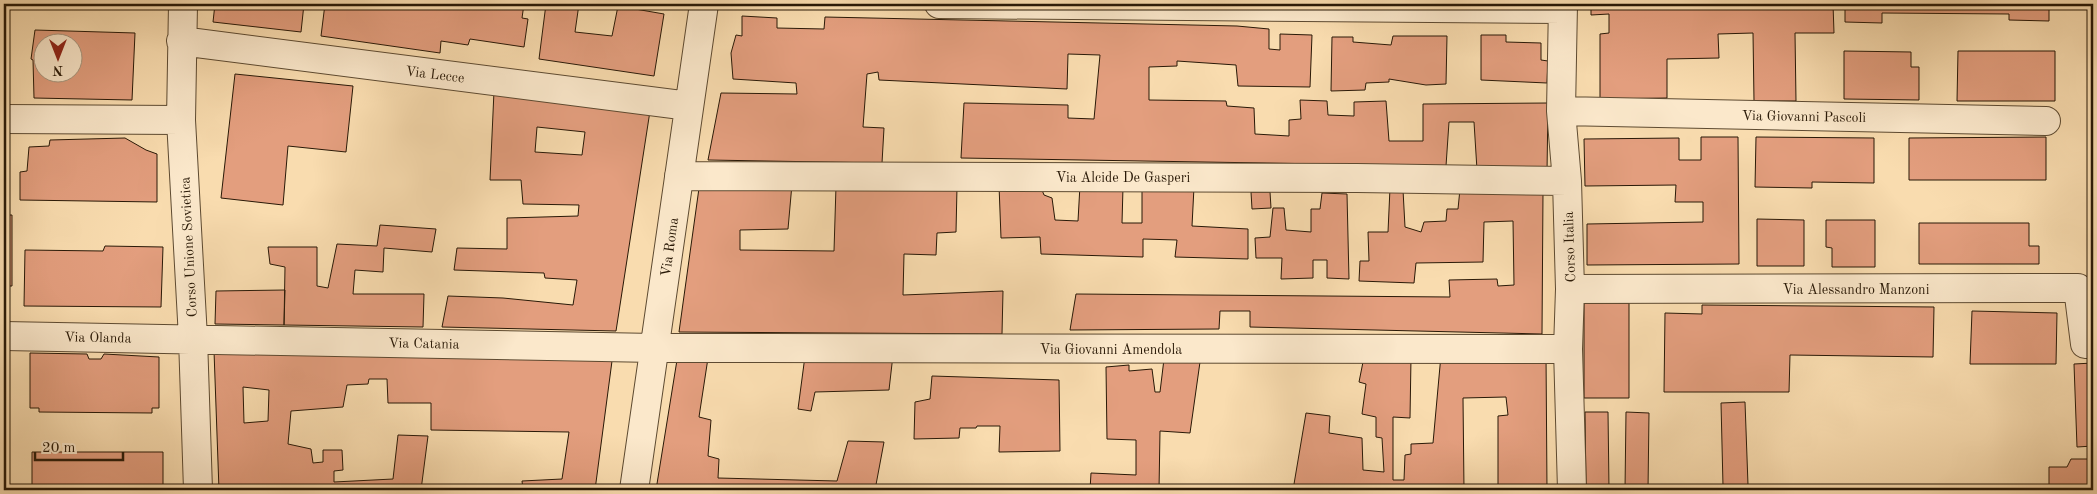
<svg xmlns="http://www.w3.org/2000/svg" width="2097" height="494" viewBox="0 0 2097 494" font-family="'Old Standard TT',serif">
<rect width="100%" height="100%" fill="#f9dcaf"/>
<filter id="stains"><feTurbulence type="fractalNoise" baseFrequency=".004" numOctaves="4"/><feColorMatrix values="0 0 0 0 .2 0 0 0 0 .09 0 0 0 0 .02 0 0 0 .5 -.17"/></filter>
<radialGradient id="worn" r=".72"><stop offset=".6" stop-color="#630" stop-opacity="0"/><stop offset="1" stop-color="#630" stop-opacity=".3"/></radialGradient>
<path fill="#e39e7e" stroke="#291907" fill-rule="evenodd" d="M215,4H304L301,32L213,22Z
M325,4H524L522,18L528,19L524,47L470,39L468,45L441,41L440,53L321,36Z
M546,4H579L575,32L612,36L618,6L664,14L654,76L539,59Z
M1591,4H1833L1834,33H1795L1796,101H1754L1753,33L1718,34L1719,58L1667,59V98L1600,99V34L1609,33V14L1591,15Z
M1845,4H2049V21L2009,20V14L1882,13V23L1845,22Z
M742,16L777,18V28L824,29L825,17L1237,26L1269,29V49L1280,50V34L1312,35L1310,87L1238,86L1236,65L1177,61V66L1149,67V100L1226,101L1227,106L1254,108L1255,134L1289,136V120L1301,119L1300,100L1327,101L1328,115L1354,116V102L1386,101L1389,141H1423V104L1548,103L1547,172L1477,170L1474,122H1449L1446,166L961,158L964,103L1068,105V118L1094,119L1100,55L1068,54L1067,89L879,80L878,72L867,74L863,127L884,128L882,163L708,160L721,93L797,94L796,83L733,79L731,53L736,35L742,36Z
M35,30L135,33L132,100L34,98L33,60L31,59ZM42,42H72V72H42Z
M1481,35H1506V42L1541,43V60L1548,61L1547,83L1481,80Z
M1393,36H1447L1446,84L1426,85L1389,79V82L1366,83L1365,90L1331,91L1332,37H1353V42L1391,45Z
M1844,51L1911,52V67H1919V100L1844,99Z
M1958,51H2055V101H1957Z
M235,74L353,86L346,152L288,146L283,205L221,198Z
M494,91L650,111L616,331L442,327L448,296L503,298L573,305L577,280L545,278L544,273L454,270L457,248L507,249V218L578,216L579,205L523,204L521,180H490ZM537,127L585,132L582,155L535,152Z
M1701,137H1738L1739,264L1587,265V224L1703,222V202H1675L1676,185L1585,186L1584,139L1679,138V160H1701Z
M1756,137L1874,138V183L1812,182V188L1755,187Z
M2046,137V180H1909V138Z
M125,138L146,150L157,154V202L20,200V172L27,171L29,147L49,146L50,140Z
M700,181L792,184L788,229L740,230V250L834,251L836,186L957,187L956,232L937,233L936,255L904,254L903,295L1003,291L1002,334L679,332Z
M999,185H1040L1044,195L1052,198L1055,220L1078,221L1080,185L1123,187L1122,223H1142V186L1194,187L1192,226L1248,229V259L1175,257L1177,240L1143,239V257L1041,254L1040,237L1001,238Z
M1390,188L1403,190L1405,227L1421,232L1424,222L1446,221L1447,209H1458L1460,189L1543,192L1542,334L1250,327V311H1220L1219,329L1070,330L1076,294L1450,297L1449,280L1497,279L1498,286L1514,285L1513,221L1484,222L1483,262L1416,263L1414,283L1359,281L1360,261H1369L1368,232H1388Z
M1251,192H1270L1271,208L1252,209Z
M1322,193L1347,194L1349,279L1327,278V260H1313V278L1281,279L1282,258H1256L1255,238L1270,237L1273,208H1284L1286,230L1311,232V209H1320Z
M4,215H12V286H4Z
M1757,219L1804,220V266H1757Z
M1826,220H1875V267H1832V248L1826,247Z
M1919,223H2029V246H2039V264H1919Z
M380,225L436,229L432,252L384,248L383,272L355,270L353,294H424L423,327L284,325L285,267L270,264L268,247H317V286L328,288L337,244L377,246Z
M105,246L163,247L161,307L24,306L25,250L103,251Z
M285,290L284,325L215,324L216,291Z
M1584,303H1629V398H1584Z
M1702,305L1934,307L1933,357L1790,355L1789,392H1664L1665,313L1702,314Z
M1972,311L2057,313L2056,364H1970Z
M214,351L612,361L595,490H523L522,481L562,479L569,432L431,430V403H388L387,379H369L368,384L347,385L343,407L291,411L288,444L311,449L313,463L323,462V450H342L343,470L334,471V482L393,479L398,435L428,436L421,490H219ZM243,387L269,390L268,421L244,423Z
M30,353L87,354L89,359H101L104,354L159,357V408H152V413L39,412V408H30Z
M1546,354L1547,490H1498V416L1508,415L1506,397L1463,398L1464,490H1293L1306,413L1330,416L1329,433L1362,438L1363,470L1384,472L1382,438L1376,437V417L1362,414L1366,384L1359,382L1364,357L1411,358L1410,418L1393,417V480H1404L1405,455L1411,454V444L1433,443L1441,355Z
M893,355L889,390L815,392L811,411L798,409L805,356Z
M708,358L699,417L711,420L708,456L719,459L718,478L837,481L848,441L884,442L875,490H656L677,360Z
M1164,359L1200,362L1190,433L1160,431L1159,490H1090L1091,473L1136,475V440L1107,439L1106,367L1129,365V371L1152,369L1155,392H1160Z
M2093,363V446L2077,447L2074,364Z
M932,376L1059,380L1060,451L999,452L1000,426H977L976,428H960L959,438L914,439L915,402L930,399Z
M1745,402L1748,485L1723,486L1721,403Z
M1585,412H1608L1609,489H1586Z
M1626,412L1649,413L1648,490H1625Z
M32,452H163V490H32Z
M2071,459H2093V490H2049V467H2067Z"/>
<g fill="none" stroke-linecap="round" stroke-linejoin="round">
<g stroke="#5d4a31" stroke-width="30">
<path id="street" d="M183,4L181,120L193,338L198,490
M939,4L1563,9
M1563,4L1561,111L1567,181L1570,289L1568,349L1572,490
M181,41L689,106
M1561,111L2046,121
M4,119L181,120
M679,176L1357,178L1567,181
M1570,289L2078,288L2085,344L2093,343
M4,336L655,348L1568,349
M634,490L704,4"/>
</g>
<use href="#street" stroke="#fbe8cb" stroke-width="28"/>
</g>
<g text-anchor="middle" stroke-width="5" stroke-linejoin="round" paint-order="stroke">
<g font-size="14" fill="#291907" stroke="#fbe8cb">
<text transform="translate(435 74) rotate(7)" y="5">Via Lecce</text>
<text transform="translate(1804 116) rotate(1)" y="5">Via Giovanni Pascoli</text>
<text x="1123" y="182">Via Alcide De Gasperi</text>
<text transform="translate(188 247) rotate(-93)" y="5">Corso Unione Sovietica</text>
<text transform="translate(669 247) rotate(-82)" y="5">Via Roma</text>
<text transform="translate(1569 247) rotate(-92)" y="5">Corso Italia</text>
<text x="1856" y="294">Via Alessandro Manzoni</text>
<text transform="translate(98 337) rotate(1)" y="5">Via Olanda</text>
<text transform="translate(424 343) rotate(1)" y="5">Via Catania</text>
<text x="1111" y="354">Via Giovanni Amendola</text>
</g>
</g>
<rect width="2097" height="494" fill="none" stroke="#f9dcaf" stroke-width="20"/>
<rect x="5" y="5" width="2087" height="484" fill="none" stroke="#291907" stroke-width="2.5"/>
<rect x="10" y="10" width="2077" height="474" fill="none" stroke="#291907"/>
<g transform="translate(58 58) rotate(180)"><circle r="24" fill="#fbe8cb" stroke="#a7957d"/>
<path d="M0-4L9 19L0 12L-9 19Z" fill="#8f2418"/>
<text y="-8" font-size="14" font-weight="bold" text-anchor="middle" fill="#291907">N</text>
</g>
<path d="M35 452v8h88v-8" fill="none" stroke="#291907" stroke-width="2.5"/>
<text x="42" y="452" font-size="15" fill="#291907" stroke="#fbe8cb" stroke-width="4" paint-order="stroke">20 m</text>
<rect width="100%" height="100%" filter="url(#stains)"/>
<rect width="100%" height="100%" fill="url(#worn)"/>
</svg>
